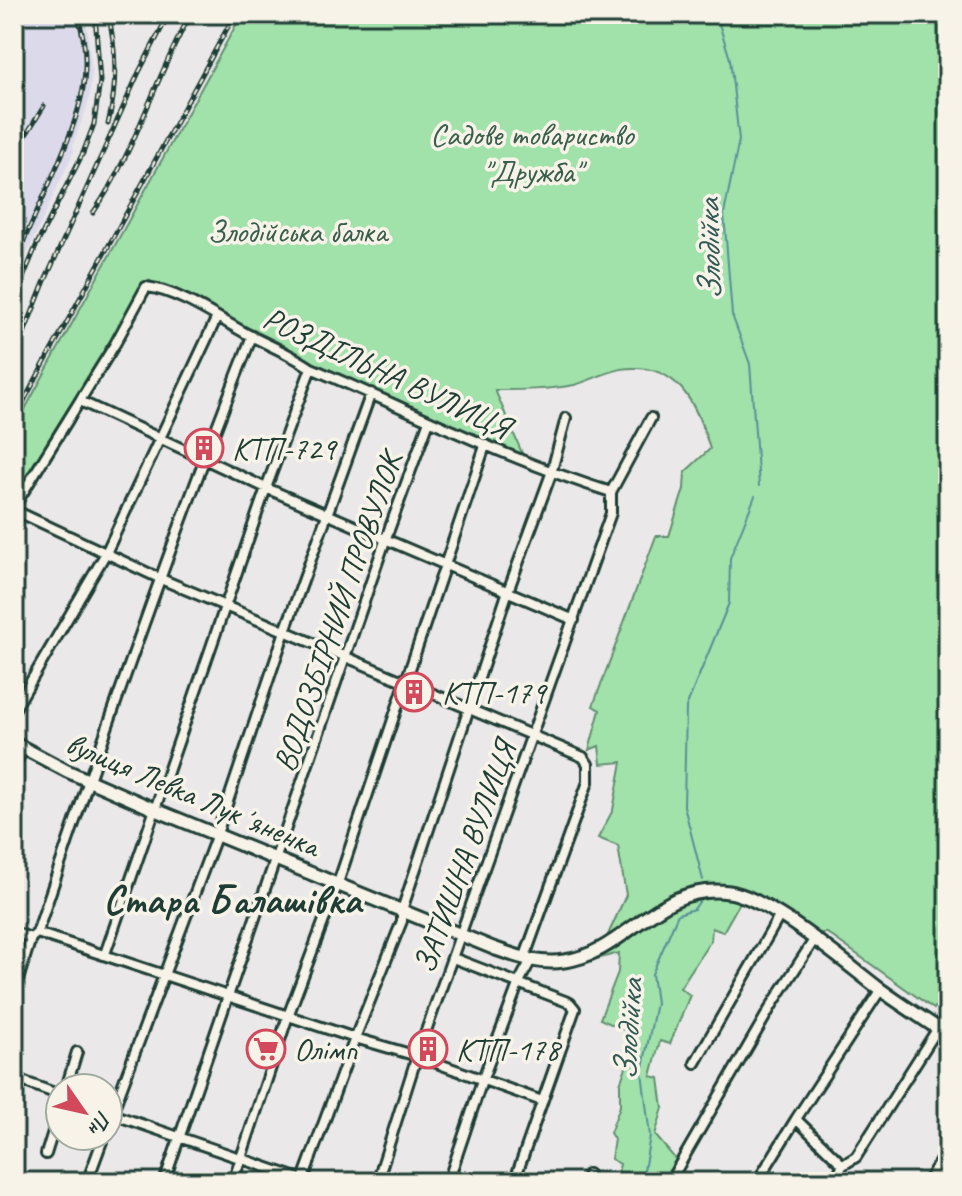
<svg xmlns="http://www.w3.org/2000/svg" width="962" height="1196" viewBox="0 0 962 1196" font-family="Caveat,sans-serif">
<rect width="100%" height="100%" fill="#ebe8e9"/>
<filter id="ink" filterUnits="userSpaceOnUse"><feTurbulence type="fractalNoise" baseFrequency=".0125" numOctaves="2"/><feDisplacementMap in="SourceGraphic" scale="16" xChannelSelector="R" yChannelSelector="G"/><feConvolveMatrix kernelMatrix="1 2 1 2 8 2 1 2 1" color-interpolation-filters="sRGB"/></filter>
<g filter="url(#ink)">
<path fill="#dcdaea" d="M14,14H83L87,25L92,73L89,101L73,145L74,151L14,282Z"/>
<path fill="#a1e1aa" stroke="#608f6f" stroke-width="2" d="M242,14H948V987L934,1009L827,933H817L792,915L754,893L740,902L723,932L712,928L711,940L680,988L690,995L670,1044L660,1041L651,1076L659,1078L663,1108L655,1135L677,1161L671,1175L673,1182H616L620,1164L611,1159L614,1139L610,1133L620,1106V1084L629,1059L633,1034L600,1019L618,972L619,953L597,959L626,895L618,846L598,838L613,810L622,762L601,764L599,746L589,750L600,710L593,706L656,536H669L684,489L685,472L710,449C696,403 678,361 621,369C605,372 590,381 574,385C548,390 521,390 495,390L525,460L484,439L318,365L276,341L148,280L14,499V429Z"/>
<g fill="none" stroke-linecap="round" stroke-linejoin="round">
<path stroke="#579099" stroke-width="2" d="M716,14L730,59L739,140L724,214L732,315L750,364L759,486
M703,880L684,806L686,707L729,603L730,558L755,496
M642,1182L650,1136L642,1072L656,1003L652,974L678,914L694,909L701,899"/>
<g stroke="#1f3d34" stroke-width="14">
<path id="street" d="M80,401L266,488L574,620
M14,507L115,344L146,287C178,290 221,320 249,335C270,346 291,354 311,368C411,410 507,460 611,492
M14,510L161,579L583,757L588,764V782L524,959
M14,710L106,553L217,317
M14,766L24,748
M14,932L31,938
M37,933L355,1038L417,1056L542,1101
M105,954L266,488L311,368
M453,958L570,1003L575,1009L514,1182
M14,993L31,938L37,933C104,733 174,533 252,336
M695,1063L780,915
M14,1078L60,1095
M66,1088L77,1052
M109,1113L309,1182
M108,1124L217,834L285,631L371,393
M46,1154L60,1109
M843,1165L856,1157L938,1028
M673,1176L772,1005L814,940
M87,1182L104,1136
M164,1182L386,538L429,421
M233,1182L288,1016L338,883L485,446
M302,1182L355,1038L402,921V910L508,591L551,474L566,418
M377,1182L417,1056L611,513V492L651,418
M448,1182L482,1081L519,982L531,960
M586,1182L588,1174
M757,1182L796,1119
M833,1182L843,1165L796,1119L881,989
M927,1182L948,1149"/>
</g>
<g stroke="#1f3d34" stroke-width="17">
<path id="secondary" d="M14,743L67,771L156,810L493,948C516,956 539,965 564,961C627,953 658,881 729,892C769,898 843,961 877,987C900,1004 924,1019 948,1035"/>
</g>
<use href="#street" stroke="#f7f3e8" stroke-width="8"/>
<use href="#secondary" stroke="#f7f3e8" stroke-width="11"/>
<g stroke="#1f3d34" stroke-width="5">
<path id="rail" d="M108,124C117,88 117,50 108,14
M14,162L26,135L44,106
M93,213C136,152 154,78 191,14
M14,263C27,233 41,203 54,173C77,121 97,71 77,14
M14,300L37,244L83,153L94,124L100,81L95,14
M14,358L44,283L139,72L169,14
M14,419L235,14"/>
</g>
<use href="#rail" stroke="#f7f3e8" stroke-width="2" stroke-dasharray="6" stroke-linecap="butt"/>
</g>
</g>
<defs>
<g id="building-ring" transform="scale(2)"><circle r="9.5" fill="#f7f3e8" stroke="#d1495b" stroke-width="1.5"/><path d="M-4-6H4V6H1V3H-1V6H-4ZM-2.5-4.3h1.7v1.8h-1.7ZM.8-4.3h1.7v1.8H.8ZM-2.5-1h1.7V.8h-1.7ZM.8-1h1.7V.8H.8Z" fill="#d1495b"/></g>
<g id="supermarket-ring" transform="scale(2)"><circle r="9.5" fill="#f7f3e8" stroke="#d1495b" stroke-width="1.5"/><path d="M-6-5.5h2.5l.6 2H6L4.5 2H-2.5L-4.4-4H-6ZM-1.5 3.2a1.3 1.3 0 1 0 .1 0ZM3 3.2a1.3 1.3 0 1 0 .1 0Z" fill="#d1495b"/></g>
</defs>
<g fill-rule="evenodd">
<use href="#building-ring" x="204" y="448"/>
<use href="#building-ring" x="414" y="692"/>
<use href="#supermarket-ring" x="266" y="1049"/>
<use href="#building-ring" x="428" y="1049"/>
</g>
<g text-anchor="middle" stroke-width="7" stroke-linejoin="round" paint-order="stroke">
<g font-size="32" fill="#395e4c" stroke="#f7f3e8">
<text x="532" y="145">Садове товариство<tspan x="532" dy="37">"Дружба"</tspan></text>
<text x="297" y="242">Злодійська балка</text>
</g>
<g font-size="32" fill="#1f3d34" stroke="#f7f3e8">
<text transform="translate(387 372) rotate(25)" y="11">РОЗДІЛЬНА ВУЛИЦЯ</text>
<text transform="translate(337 612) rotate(-71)" y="11">ВОДОЗБІРНИЙ ПРОВУЛОК</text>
<text transform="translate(193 794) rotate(23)" y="11">вулиця Левка Лукʼяненка</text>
<text transform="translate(464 857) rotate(-70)" y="11">ЗАТИШНА ВУЛИЦЯ</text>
</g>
<g font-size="32" fill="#1f3d34" stroke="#f7f3e8" text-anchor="start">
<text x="232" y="459">КТП-729</text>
<text x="442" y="703">КТП-179</text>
<text x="294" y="1060">Олімп</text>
<text x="456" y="1060">КТП-178</text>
</g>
<g font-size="34" font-style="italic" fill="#325956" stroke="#f7f3e8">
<text transform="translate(708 250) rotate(-91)" y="12">Злодійка</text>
<text transform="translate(627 1030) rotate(-86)" y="12">Злодійка</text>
</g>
<g font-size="40" font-weight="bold" fill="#1f3d34" stroke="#f7f3e8">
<text x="232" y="913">Стара Балашівка</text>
</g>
</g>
<rect width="962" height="1196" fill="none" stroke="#f7f3e8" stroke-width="48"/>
<rect x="24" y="24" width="914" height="1148" fill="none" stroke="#1f3d34" stroke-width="3" filter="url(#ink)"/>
<g transform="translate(84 1112) rotate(124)"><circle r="38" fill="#f7f3e8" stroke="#a1aaa0" stroke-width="2"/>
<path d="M0-6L14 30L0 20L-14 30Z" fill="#d1495b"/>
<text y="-12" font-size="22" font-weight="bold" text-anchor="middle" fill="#1f3d34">Пн</text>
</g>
</svg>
